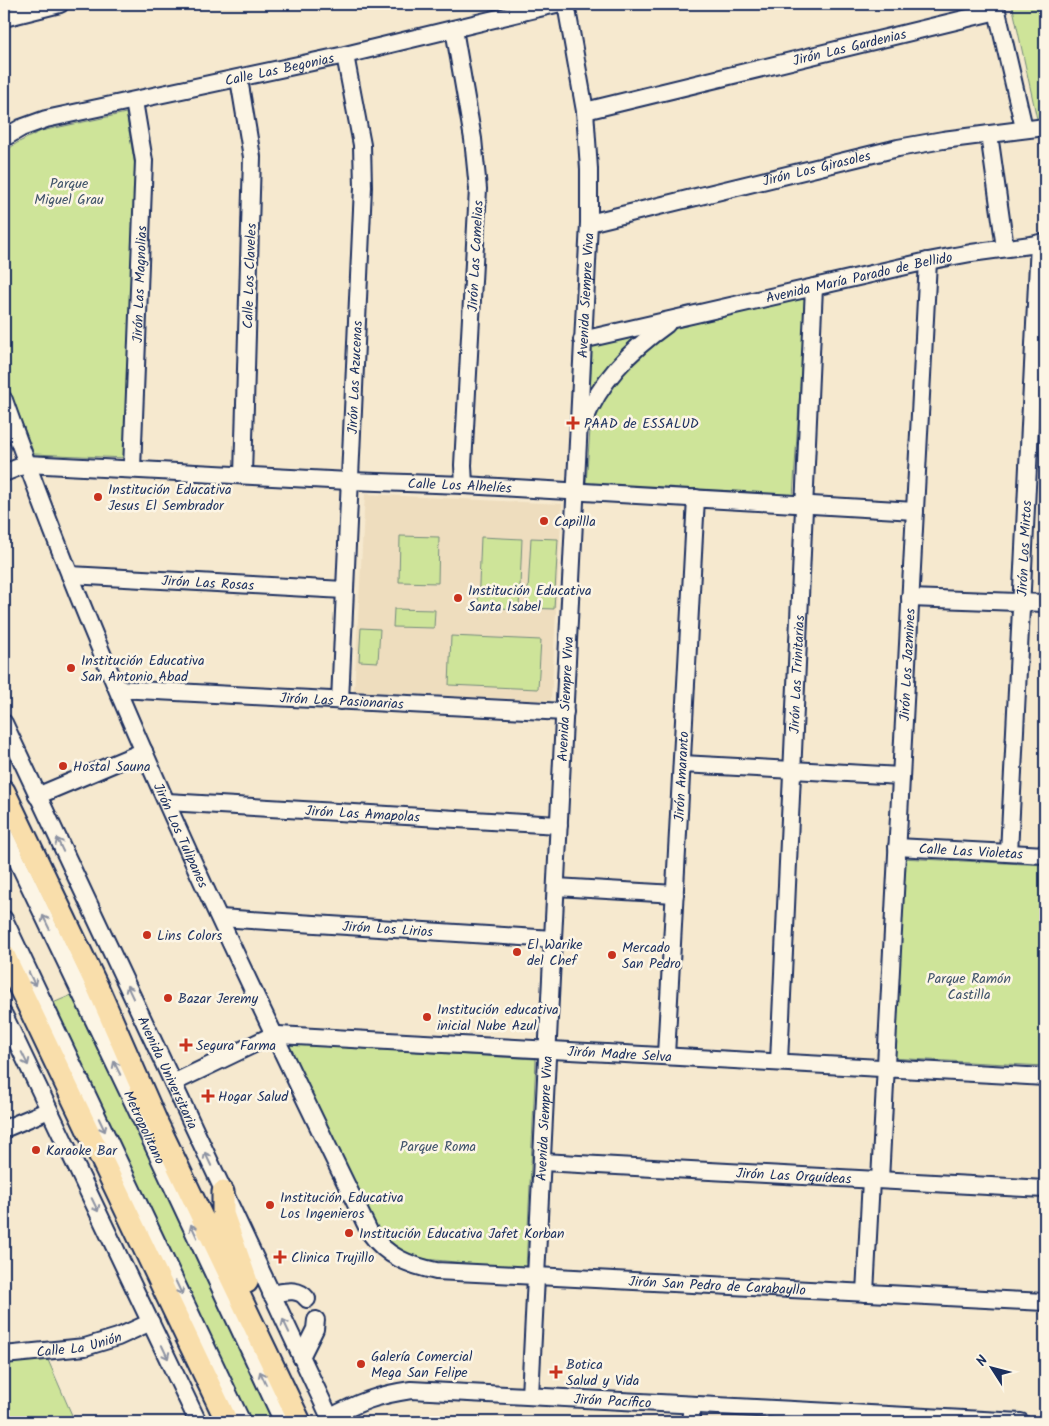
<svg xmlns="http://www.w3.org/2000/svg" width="1049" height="1426" viewBox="0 0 1049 1426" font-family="Kalam,sans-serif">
<rect width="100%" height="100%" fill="#f6e9cf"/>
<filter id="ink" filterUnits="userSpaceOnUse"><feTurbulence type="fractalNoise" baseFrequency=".02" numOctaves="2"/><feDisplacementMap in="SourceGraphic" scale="10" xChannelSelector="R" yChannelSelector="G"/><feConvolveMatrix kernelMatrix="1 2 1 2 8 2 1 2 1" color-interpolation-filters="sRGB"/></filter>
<g filter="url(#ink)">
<path fill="#eeddbe" d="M365,494L562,504L551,701L354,692Z"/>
<path fill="#cee499" stroke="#748a7c" d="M1012,4H1045V118L1037,119Z
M126,113L135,166L126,458L34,454L4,375V152L17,143L41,131Z
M806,296L793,497L586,484L590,430L594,414L613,380L668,330Z
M645,333L590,395L592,347Z
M400,536L439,537L438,583L399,582Z
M481,537L522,539L519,609L478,607Z
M531,538L558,539L554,609L527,608Z
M394,609L435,610L434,628L393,627Z
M361,628L380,629L378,662L359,661Z
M451,636L541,640L538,689L449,685Z
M900,858L1045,865V1066L890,1058Z
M74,994L277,1422H250L53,1003Z
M284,1044L536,1059L526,1269L415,1258L398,1251L383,1238L370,1221Z
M48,1360L75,1422H4V1363Z"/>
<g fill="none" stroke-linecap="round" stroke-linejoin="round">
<g stroke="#1b2f5e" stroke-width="20">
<g id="minor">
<path d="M4,18L60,4"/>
<path d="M454,29L473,139L478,189L463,465L464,485"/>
<path d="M239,79L252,157L243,475"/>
<path id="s1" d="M585,111L997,11L1024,128"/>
<path d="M989,134L1005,248"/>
<path id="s2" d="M4,138L21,128L46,119L345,55L556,4"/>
<path id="s3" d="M589,223L898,148L943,140L1045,127"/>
<path id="s4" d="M582,340L928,261L971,253L1045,243"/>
<path id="s5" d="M4,400C105,686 237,961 370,1233C387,1257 409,1265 436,1271L1045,1302"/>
<path d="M583,424C600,381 629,351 667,324"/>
<path id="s6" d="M132,469L144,161L134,101"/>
<path id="s7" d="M4,473L27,464L349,481L464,485L915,511"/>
<path id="s8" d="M70,575L344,590"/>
<path d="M910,598L1045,603"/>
<path id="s9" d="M118,689L565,712"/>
<path id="s10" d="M340,701L363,187L362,145L345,55"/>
<path id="s11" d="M4,723L332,1422"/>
<path d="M682,764L901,776"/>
<path d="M37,796L144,751"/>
<path id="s12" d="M167,802L559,825"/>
<path id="s13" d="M4,833L129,1094L283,1422"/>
<path id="s14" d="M897,847L1045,855"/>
<path id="s15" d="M1009,853L1039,243"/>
<path d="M556,887L675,894"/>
<path id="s16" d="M220,918L553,939"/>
<path d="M4,919L242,1422"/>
<path d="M4,1015L198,1422"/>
<path id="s17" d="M666,1055L696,498"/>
<path id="s18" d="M779,1062L814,287"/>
<path id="s19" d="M173,1083L273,1035H278L1045,1077"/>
<path d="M4,1129L49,1110"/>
<path id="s20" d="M542,1162L1045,1189"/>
<path id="s21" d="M880,1180L928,261"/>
<path d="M865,1293L871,1180"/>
<path d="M271,1294C284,1292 298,1287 307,1299"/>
<path id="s22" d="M4,1355L85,1347L118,1337L151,1322"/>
<path d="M301,1357L315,1329L316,1320"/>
<path id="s23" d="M530,1396L589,223V169L585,111L566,4"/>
<path id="s24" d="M329,1418C359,1402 377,1395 411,1390L1021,1422"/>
<path d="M691,1422V1405"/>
</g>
</g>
<g stroke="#1b2f5e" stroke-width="25">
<path id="major" d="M4,791L98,988L158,1125L300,1422
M4,955L227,1422
M223,1192V1214L247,1282"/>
</g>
<use href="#minor" stroke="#fcf5e5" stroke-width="16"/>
<use href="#major" stroke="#f9deab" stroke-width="21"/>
</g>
<defs><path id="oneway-shaft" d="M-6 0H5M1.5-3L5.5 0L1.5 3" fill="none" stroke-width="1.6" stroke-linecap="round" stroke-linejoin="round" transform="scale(1.25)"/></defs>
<g stroke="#8c92a2">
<use href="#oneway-shaft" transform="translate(60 845) rotate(-115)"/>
<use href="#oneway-shaft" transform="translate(46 922) rotate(-116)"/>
<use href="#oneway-shaft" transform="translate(32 979) rotate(65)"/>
<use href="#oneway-shaft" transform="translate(130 992) rotate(-115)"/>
<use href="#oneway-shaft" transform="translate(25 1059) rotate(64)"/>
<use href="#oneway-shaft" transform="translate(117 1068) rotate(-116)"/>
<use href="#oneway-shaft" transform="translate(102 1125) rotate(65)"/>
<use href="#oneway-shaft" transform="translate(208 1159) rotate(-115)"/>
<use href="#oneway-shaft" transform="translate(95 1205) rotate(64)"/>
<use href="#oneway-shaft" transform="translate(194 1231) rotate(-115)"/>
<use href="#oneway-shaft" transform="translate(179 1288) rotate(65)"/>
<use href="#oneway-shaft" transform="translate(286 1326) rotate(-115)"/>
<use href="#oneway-shaft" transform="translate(165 1352) rotate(65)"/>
<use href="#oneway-shaft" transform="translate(263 1378) rotate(-115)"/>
</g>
</g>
<g fill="#c8321e" stroke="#fcf5e5" stroke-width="2">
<path d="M570.5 415.5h5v5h5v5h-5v5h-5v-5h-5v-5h5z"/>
<circle cx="98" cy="497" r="5"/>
<circle cx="544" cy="521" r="5"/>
<circle cx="458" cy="598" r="5"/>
<circle cx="71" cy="668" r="5"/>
<circle cx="63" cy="766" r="5"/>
<circle cx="147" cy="935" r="5"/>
<circle cx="517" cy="952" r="5"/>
<circle cx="612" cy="955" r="5"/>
<circle cx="168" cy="998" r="5"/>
<circle cx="427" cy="1017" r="5"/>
<path d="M183.5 1037.5h5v5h5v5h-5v5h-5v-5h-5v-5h5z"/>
<path d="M205.5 1088.5h5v5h5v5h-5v5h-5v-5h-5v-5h5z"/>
<circle cx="36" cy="1150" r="5"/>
<circle cx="270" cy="1205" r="5"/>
<circle cx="349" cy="1233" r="5"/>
<path d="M277.5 1249.5h5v5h5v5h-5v5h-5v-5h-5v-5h5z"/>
<circle cx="361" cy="1364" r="5"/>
<path d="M553.5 1364.5h5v5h5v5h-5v5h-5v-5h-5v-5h5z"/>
</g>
<g text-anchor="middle" stroke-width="5" stroke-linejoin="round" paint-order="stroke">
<g font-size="14" fill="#1b2f5e" stroke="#fcf5e5">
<text dy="5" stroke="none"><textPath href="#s1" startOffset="272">Jirón Las Gardenias</textPath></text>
<text dy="5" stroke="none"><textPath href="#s2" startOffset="285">Calle Las Begonias</textPath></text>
<text dy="5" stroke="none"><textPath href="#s3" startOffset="234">Jirón Los Girasoles</textPath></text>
<text transform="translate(475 256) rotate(-87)" y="5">Jirón Las Camelias</text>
<text transform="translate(249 276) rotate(-88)" y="5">Calle Los Claveles</text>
<text dy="5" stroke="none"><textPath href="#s4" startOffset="284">Avenida María Parado de Bellido</textPath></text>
<text dy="5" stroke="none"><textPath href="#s6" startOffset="185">Jirón Las Magnolias</textPath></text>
<text dy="5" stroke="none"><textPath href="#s23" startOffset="1102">Avenida Siempre Viva</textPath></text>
<text dy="5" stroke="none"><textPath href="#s10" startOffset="324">Jirón Las Azucenas</textPath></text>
<text dy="5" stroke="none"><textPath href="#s7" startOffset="458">Calle Los Alhelíes</textPath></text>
<text dy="5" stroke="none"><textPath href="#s15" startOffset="305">Jirón Los Mirtos</textPath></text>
<text dy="5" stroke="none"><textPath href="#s8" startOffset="138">Jirón Las Rosas</textPath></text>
<text dy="5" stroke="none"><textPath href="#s21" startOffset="516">Jirón Los Jazmines</textPath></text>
<text dy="5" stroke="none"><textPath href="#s18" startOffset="388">Jirón Las Trinitarias</textPath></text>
<text dy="5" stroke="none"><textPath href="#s23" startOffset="698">Avenida Siempre Viva</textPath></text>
<text dy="5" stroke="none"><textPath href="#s9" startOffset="224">Jirón Las Pasionarias</textPath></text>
<text dy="5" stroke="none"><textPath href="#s17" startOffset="279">Jirón Amaranto</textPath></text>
<text dy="5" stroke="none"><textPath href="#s12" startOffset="196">Jirón Las Amapolas</textPath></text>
<text dy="5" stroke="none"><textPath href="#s5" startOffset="470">Jirón Los Tulipanes</textPath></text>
<text dy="5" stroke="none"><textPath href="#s14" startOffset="74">Calle Las Violetas</textPath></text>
<text dy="5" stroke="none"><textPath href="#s16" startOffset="168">Jirón Los Lirios</textPath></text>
<text dy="5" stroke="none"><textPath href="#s19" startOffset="458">Jirón Madre Selva</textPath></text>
<text dy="5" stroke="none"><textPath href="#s11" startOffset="386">Avenida Universitaria</textPath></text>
<text dy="5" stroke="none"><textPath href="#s23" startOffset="278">Avenida Siempre Viva</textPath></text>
<text dy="5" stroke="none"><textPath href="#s13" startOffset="326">Metropolitano</textPath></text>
<text dy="5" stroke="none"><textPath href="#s20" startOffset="252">Jirón Las Orquídeas</textPath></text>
<text dy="5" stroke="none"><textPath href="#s5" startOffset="1270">Jirón San Pedro de Carabayllo</textPath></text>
<text dy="5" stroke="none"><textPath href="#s22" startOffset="76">Calle La Unión</textPath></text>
<text dy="5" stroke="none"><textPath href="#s24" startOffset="289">Jirón Pacífico</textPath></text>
</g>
<g font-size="14" fill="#3f536a" stroke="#fcf5e5">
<text x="69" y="188">Parque<tspan x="69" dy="16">Miguel Grau</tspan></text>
<text x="969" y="983">Parque Ramón<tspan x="969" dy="16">Castilla</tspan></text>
<text x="438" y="1151">Parque Roma</text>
</g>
<g font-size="14" fill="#1b2f5e" stroke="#fcf5e5" text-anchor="start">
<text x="584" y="428">PAAD de ESSALUD</text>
<text x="108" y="494">Institución Educativa<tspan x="108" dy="16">Jesus El Sembrador</tspan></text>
<text x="554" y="526">Capillla</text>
<text x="468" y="595">Institución Educativa<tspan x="468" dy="16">Santa Isabel</tspan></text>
<text x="81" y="665">Institución Educativa<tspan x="81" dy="16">San Antonio Abad</tspan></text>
<text x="73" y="771">Hostal Sauna</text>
<text x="157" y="940">Lins Colors</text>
<text x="527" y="949">El Warike<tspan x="527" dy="16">del Chef</tspan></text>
<text x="622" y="952">Mercado<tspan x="622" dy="16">San Pedro</tspan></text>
<text x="178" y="1003">Bazar Jeremy</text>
<text x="437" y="1014">Institución educativa<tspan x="437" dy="16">inicial Nube Azul</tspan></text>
<text x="196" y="1050">Segura Farma</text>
<text x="218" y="1101">Hogar Salud</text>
<text x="46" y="1155">Karaoke Bar</text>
<text x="280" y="1202">Institución Educativa<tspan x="280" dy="16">Los Ingenieros</tspan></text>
<text x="359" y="1238">Institución Educativa Jafet Korban</text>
<text x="291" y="1262">Clinica Trujillo</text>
<text x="371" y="1361">Galería Comercial<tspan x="371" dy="16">Mega San Felipe</tspan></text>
<text x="566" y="1369">Botica<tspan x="566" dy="16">Salud y Vida</tspan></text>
</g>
</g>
<rect width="1049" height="1426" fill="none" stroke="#fcf5e5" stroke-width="20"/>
<rect x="10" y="10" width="1029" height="1406" fill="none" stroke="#1b2f5e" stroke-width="2" filter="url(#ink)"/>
<g transform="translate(992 1368) rotate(306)" stroke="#fcf5e5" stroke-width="4" paint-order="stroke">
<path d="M0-4L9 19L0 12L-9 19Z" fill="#1b2f5e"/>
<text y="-8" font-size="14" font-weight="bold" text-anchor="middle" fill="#1b2f5e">N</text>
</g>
</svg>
